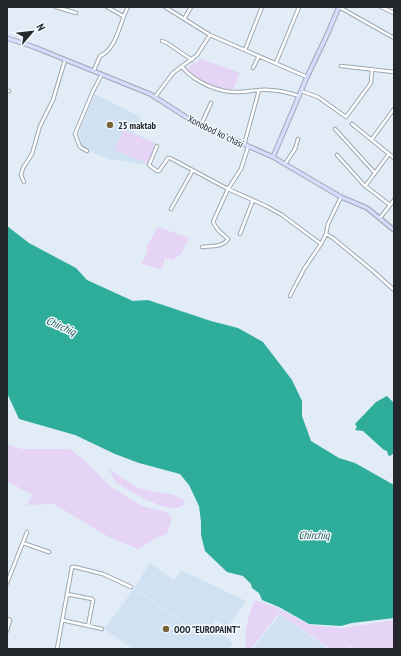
<svg xmlns="http://www.w3.org/2000/svg" width="401" height="656" viewBox="0 0 401 656" font-family="'PT Sans Narrow',sans-serif">
<rect width="100%" height="100%" fill="#e1ecf7"/>
<path fill="#d0e2f2" d="M95,94L141,117L134,133L158,144L149,165L111,159V160L82,148L77,136Z
M150,563L174,580L169,588V589L181,570L246,601L227,628L216,620L212,626L233,643L229,649H133L104,629L134,589L204,638L210,629L204,637L134,588Z
M280,614L328,649H253Z"/>
<path fill="#e6d4f7" d="M199,58L240,73L233,90C219,89 196,80 187,69L193,63H197Z
M123,130L157,144L149,164L115,150Z
M158,227L189,238L181,254L173,260L165,258L162,269L141,264L148,250L146,248Z
M7,444L22,449H70L90,465L107,484L142,506L167,512L172,519L167,534L156,538L138,549L107,536L54,504L27,505L32,495L7,481Z
M109,469L136,487L156,492L171,494L185,500L184,505L177,508L165,507L146,500L115,482Z
M255,600L278,608L309,625L342,628L394,620V649H353L350,646L347,649H330L279,613L251,649H246C245,630 247,617 255,600Z"/>
<path fill="#2fad9b" d="M7,226L29,243L76,268L87,280L133,301L148,300L211,321L238,328L263,342L292,380L302,401V416L311,441L339,458L355,463L394,485V618L352,623L341,626L309,624L279,607L262,600L259,593L252,588L251,584L243,576L227,572L205,551L201,535V522L199,506L189,485L180,474L139,463L115,454L75,435L19,419L7,393Z
M387,396L394,403V453L390,456L388,455L387,451L384,450L363,431L355,430L357,427L355,424L376,402Z"/>
<g fill="none" stroke-linecap="round" stroke-linejoin="round">
<g stroke="#9da7b1" stroke-width="4.5">
<path id="street" d="M56,7L76,13
M107,7L123,16
M165,7L210,35L307,77
M339,7L394,38
M381,7L394,13
M184,19L191,7
M162,41L167,43L192,60
M245,50L262,7
M276,63L299,7
M341,66L394,72
M182,67C196,83 219,93 240,92C247,92 253,90 259,90C272,89 287,92 299,96
M253,68L259,56
M94,70L100,56C117,49 120,21 128,7
M7,91H9
M301,91L318,97L346,117L371,83L372,69
M155,97L173,73L197,55L210,35
M352,124L394,158
M201,125L211,103
M335,129L375,173
M372,139L394,109
M244,145L259,90
M157,146L149,165L157,171H159L168,158H170L228,189L266,206L282,215L321,244
M87,151L80,147L75,134L93,91L102,74
M337,155L364,185L390,205
M285,164L295,149L298,139
M24,182L21,175L23,168L32,154L40,126L53,100L65,60
M366,185L389,154
M171,209L193,170
M380,218L394,200
M240,234L253,200
M326,234L333,238L373,271L394,290
M202,247C210,246 224,247 228,239L218,230L213,222L228,189L241,169L248,147
M290,296L304,269L321,244L326,234L328,224L341,197
M23,543L49,552
M7,583L27,532
M67,594L92,599L93,600L88,626
M7,619L10,620L7,631
M62,620L102,629
M57,649L72,567H75L103,574L131,587"/>
</g>
<g stroke="#9da7b1" stroke-width="5.5">
<path id="secondary" d="M7,38L34,47L150,94L194,122L273,157L341,197L367,208L394,230
M273,157L307,77L327,35L339,7"/>
</g>
<use href="#street" stroke="#fff" stroke-width="2.5"/>
<use href="#secondary" stroke="#d8dbfe" stroke-width="3.5"/>
</g>
<g fill="#786332" stroke="#f2f9ff" stroke-width="1.5">
<circle cx="110" cy="125" r="4"/>
<circle cx="166" cy="629" r="4"/>
</g>
<g text-anchor="middle" stroke-width="3" stroke-linejoin="round" paint-order="stroke">
<g font-size="10" font-weight="bold" fill="#24282c" stroke="#f2f9ff" text-anchor="start">
<text x="118" y="129">25 maktab</text>
<text x="174" y="633">OOO "EUROPAINT"</text>
</g>
<g font-size="10" fill="#24282c" stroke="#f2f9ff">
<text transform="translate(216 131) rotate(26)" y="4">Xonobod koʻchasi</text>
</g>
<g font-size="11" font-style="italic" fill="#285a52" stroke="#f2f9ff">
<text transform="translate(61 326) rotate(24)" y="4">Chirchiq</text>
<text x="314" y="539">Chirchiq</text>
</g>
</g>
<rect width="401" height="656" fill="none" stroke="#24282c" stroke-width="16"/>
<g transform="translate(32 32) rotate(62)" stroke="#f2f9ff" stroke-width="3" paint-order="stroke">
<path d="M0-3L7 15L0 10L-7 15Z" fill="#24282c"/>
<text y="-6" font-size="11" font-weight="bold" text-anchor="middle" fill="#24282c">N</text>
</g>
</svg>
